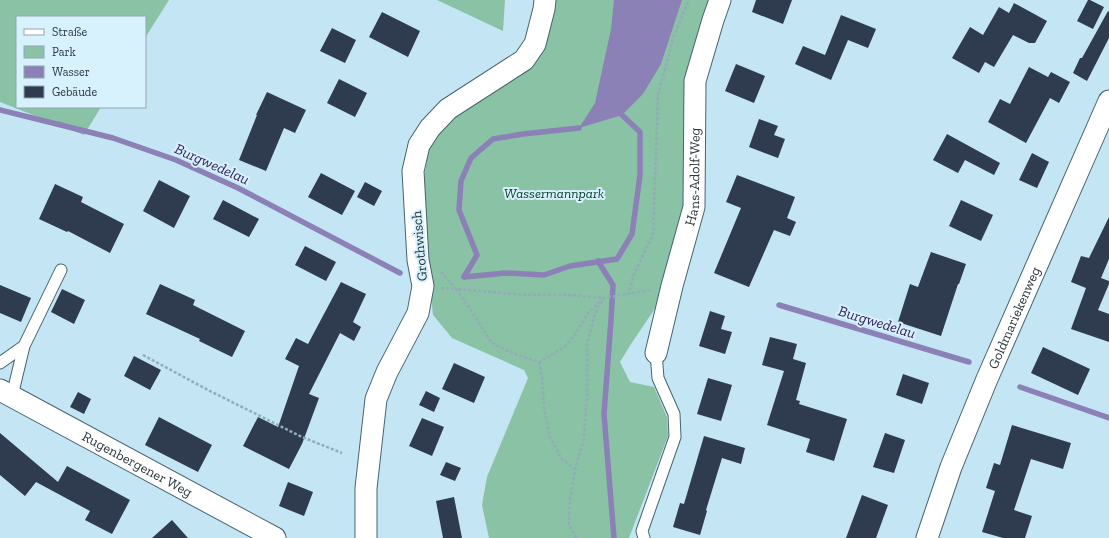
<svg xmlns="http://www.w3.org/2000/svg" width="1109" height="538" viewBox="0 0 1109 538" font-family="'Zilla Slab',serif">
<rect width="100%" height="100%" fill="#c4e5f4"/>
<path fill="#8ac2a5" d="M0,0H169L145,38V17H17V107H101L84,135L0,102Z
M437,0H505L503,31Z
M556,0H717L686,207L666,280L654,310L631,344L620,362L630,382L654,387L667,417L668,436L629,538H489L482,505L487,477L528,378L524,370L452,338L433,315L427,259L422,190L429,148L445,120L545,37Z"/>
<path fill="#8b81b6" d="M614,0H682L661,64L643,94L622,115L579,128L595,103L611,29Z"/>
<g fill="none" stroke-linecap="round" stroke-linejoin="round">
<path stroke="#8b81b6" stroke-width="5.5" d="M0,110L113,138L176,160L238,188L400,273
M598,261L613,285L611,320L604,414L614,538
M464,277L506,273L544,275L570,266L617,259L632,234L640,175V132L622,115
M464,277L477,255L459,210L461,181L471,158L493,139L523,134L579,128
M779,305L969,362
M1020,387L1109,418"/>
</g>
<path fill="#2f3c50" d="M756,0H792L783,24L752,12Z
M1088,0H1090L1104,7L1093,29L1077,21Z
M1014,3L1047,21L1035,43H1029L1013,35L994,67L985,62L979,73L952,58L970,27L983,35L999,7L1009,13Z
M1108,11L1109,12V38L1087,81L1073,73L1080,58H1082Z
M382,12L420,31L408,57L369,37Z
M841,15L876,29L868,48L848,40L831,80L795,64L803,46L825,55Z
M332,28L356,40L345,63L320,51Z
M736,64L765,76L754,103L725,91Z
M1029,67L1048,77L1051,72L1070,82L1059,103L1050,98L1026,143L988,122L1000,99L1010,104Z
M339,79L367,93L355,117L327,103Z
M267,92L306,110L295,133L284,128L266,171L239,160L257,115H256Z
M759,119L778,126L774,135L785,139L778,158L749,147Z
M947,134L1000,163L994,175L965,160L958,173L933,160Z
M1032,153L1049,162L1037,188L1019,180Z
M321,173L355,191L342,215L308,197Z
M737,175L795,197L787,218L796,222L790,236L774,230L749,287L714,273L741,208L726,202Z
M159,180L190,196L174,228L143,211Z
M365,182L382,191L374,206L357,197Z
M55,184L83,197L81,202L124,224L110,253L68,231L67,232L39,219Z
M223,200L259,219L249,237L213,219Z
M961,200L993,215L981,241L949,226Z
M1109,217V259L1101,278L1109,281V284L1098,310L1109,314V342L1071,329L1086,288L1071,282L1081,256L1089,258Z
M305,246L336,262L326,281L295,265Z
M931,252L966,264L959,284H958L941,336L898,322L910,284L918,287Z
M341,282L366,294L353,322L361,327L354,341L340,333L309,394L319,398L302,444L289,469L243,446L258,417L278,427L299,366L285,359L296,338L308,344Z
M160,284L195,300L193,305L245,331L232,357L199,341L200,339L146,314Z
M0,285L31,298L21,322L0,313Z
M62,289L85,300L74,324L51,312Z
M710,311L725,316L721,329L732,332L725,354L699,346Z
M770,337L797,344L793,359L806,363L796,400L800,401L799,404L847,419L834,461L806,452L810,439L767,425L784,371L762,365Z
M1043,347L1090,369L1078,395L1031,373Z
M134,356L161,370L150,390L124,376Z
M454,363L485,377L474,403L442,389Z
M903,374L929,383L922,404L896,395Z
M708,378L732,385L721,421L697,414Z
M426,391L440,398L434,412L419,405Z
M78,392L91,399L84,414L70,407Z
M159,417L212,445L198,472L145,445Z
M422,418L444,427L432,456L409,446Z
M1012,425L1071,443L1063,469L1031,459L1014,510L1032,516L1025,538H1003L982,532L995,491L986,488L994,463L1000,465Z
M0,433L58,482L67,466L130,500L112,534L85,520L90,511L36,482L25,496L0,475Z
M885,433L905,440L894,473L873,467Z
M704,436L745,448L741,464L722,458L706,510L707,511L700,535L673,527L680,503L684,504Z
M446,462L461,468L455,481L440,475Z
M288,482L313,492L304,516L279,506Z
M862,495L888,505L876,538H846Z
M454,497L462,538H443L436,501Z
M172,520L188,538H152Z"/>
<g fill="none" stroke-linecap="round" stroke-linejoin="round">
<g stroke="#466370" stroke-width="13">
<path id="lane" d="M0,363L24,346
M12,396L24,346L61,270
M644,538L642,531L675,437L674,414L658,378L656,353"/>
</g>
<g stroke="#466370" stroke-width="23">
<g id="street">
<path id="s1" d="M656,353L672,286L694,207L695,81L713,20L720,0"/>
<path id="s2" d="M0,390L275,538"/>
<path d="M366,538V488L376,399L387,372L418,313L423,286L418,260L413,171L419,145L430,128L448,109L524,60L535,44L544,9L545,0"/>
<path id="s3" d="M927,538L951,467L987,379L1109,101"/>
</g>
</g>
<path stroke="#92acb8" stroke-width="2.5" stroke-dasharray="3 2" stroke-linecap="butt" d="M441,272L456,289L527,295H568L604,298L651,290
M441,288L456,289L469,307L489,339L494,344L515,354L539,362L563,348L574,336L589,312L602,300
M628,295L634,274L653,234L658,95L674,35L689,0
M143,355L208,390L302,437L342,453
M539,362L542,377L544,409L550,437L561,458L575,469
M576,538L569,524L570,499L575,470L584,438L587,396V344L595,313L604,298"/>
<use href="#lane" stroke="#fff" stroke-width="11"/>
<use href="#street" stroke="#fff" stroke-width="21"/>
</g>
<g text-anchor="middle" stroke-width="4" stroke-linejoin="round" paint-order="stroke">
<g font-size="14" fill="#2a373d" stroke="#d7f1fd">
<text dy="5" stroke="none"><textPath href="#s1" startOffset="181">Hans-Adolf-Weg</textPath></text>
<text transform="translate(419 246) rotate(-95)" y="5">Grothwisch</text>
<text dy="5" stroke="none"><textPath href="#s3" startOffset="237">Goldmariekenweg</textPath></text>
<text dy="5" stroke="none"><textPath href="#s2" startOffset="156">Rugenbergener Weg</textPath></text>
</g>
<g font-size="14" font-style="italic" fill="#033a25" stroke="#d7f1fd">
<text x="554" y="198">Wassermannpark</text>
</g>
<g font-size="15" font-style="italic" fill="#301b5c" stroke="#d7f1fd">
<text transform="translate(212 164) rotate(24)" y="5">Burgwedelau</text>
<text transform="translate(877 322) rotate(17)" y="5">Burgwedelau</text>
</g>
</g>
<rect x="16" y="16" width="130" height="92" fill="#d7f1fd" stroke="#92a7b0"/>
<rect x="24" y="29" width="20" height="6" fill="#ffffff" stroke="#92a7b0"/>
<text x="52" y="36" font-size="12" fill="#2a373d">Straße</text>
<rect x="24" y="46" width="20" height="12" fill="#8ac2a5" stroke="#92a7b0"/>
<text x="52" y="56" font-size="12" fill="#2a373d">Park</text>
<rect x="24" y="66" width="20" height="12" fill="#8b81b6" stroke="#92a7b0"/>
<text x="52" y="76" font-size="12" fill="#2a373d">Wasser</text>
<rect x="24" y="86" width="20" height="12" fill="#2f3c50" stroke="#92a7b0"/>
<text x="52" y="96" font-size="12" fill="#2a373d">Gebäude</text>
</svg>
